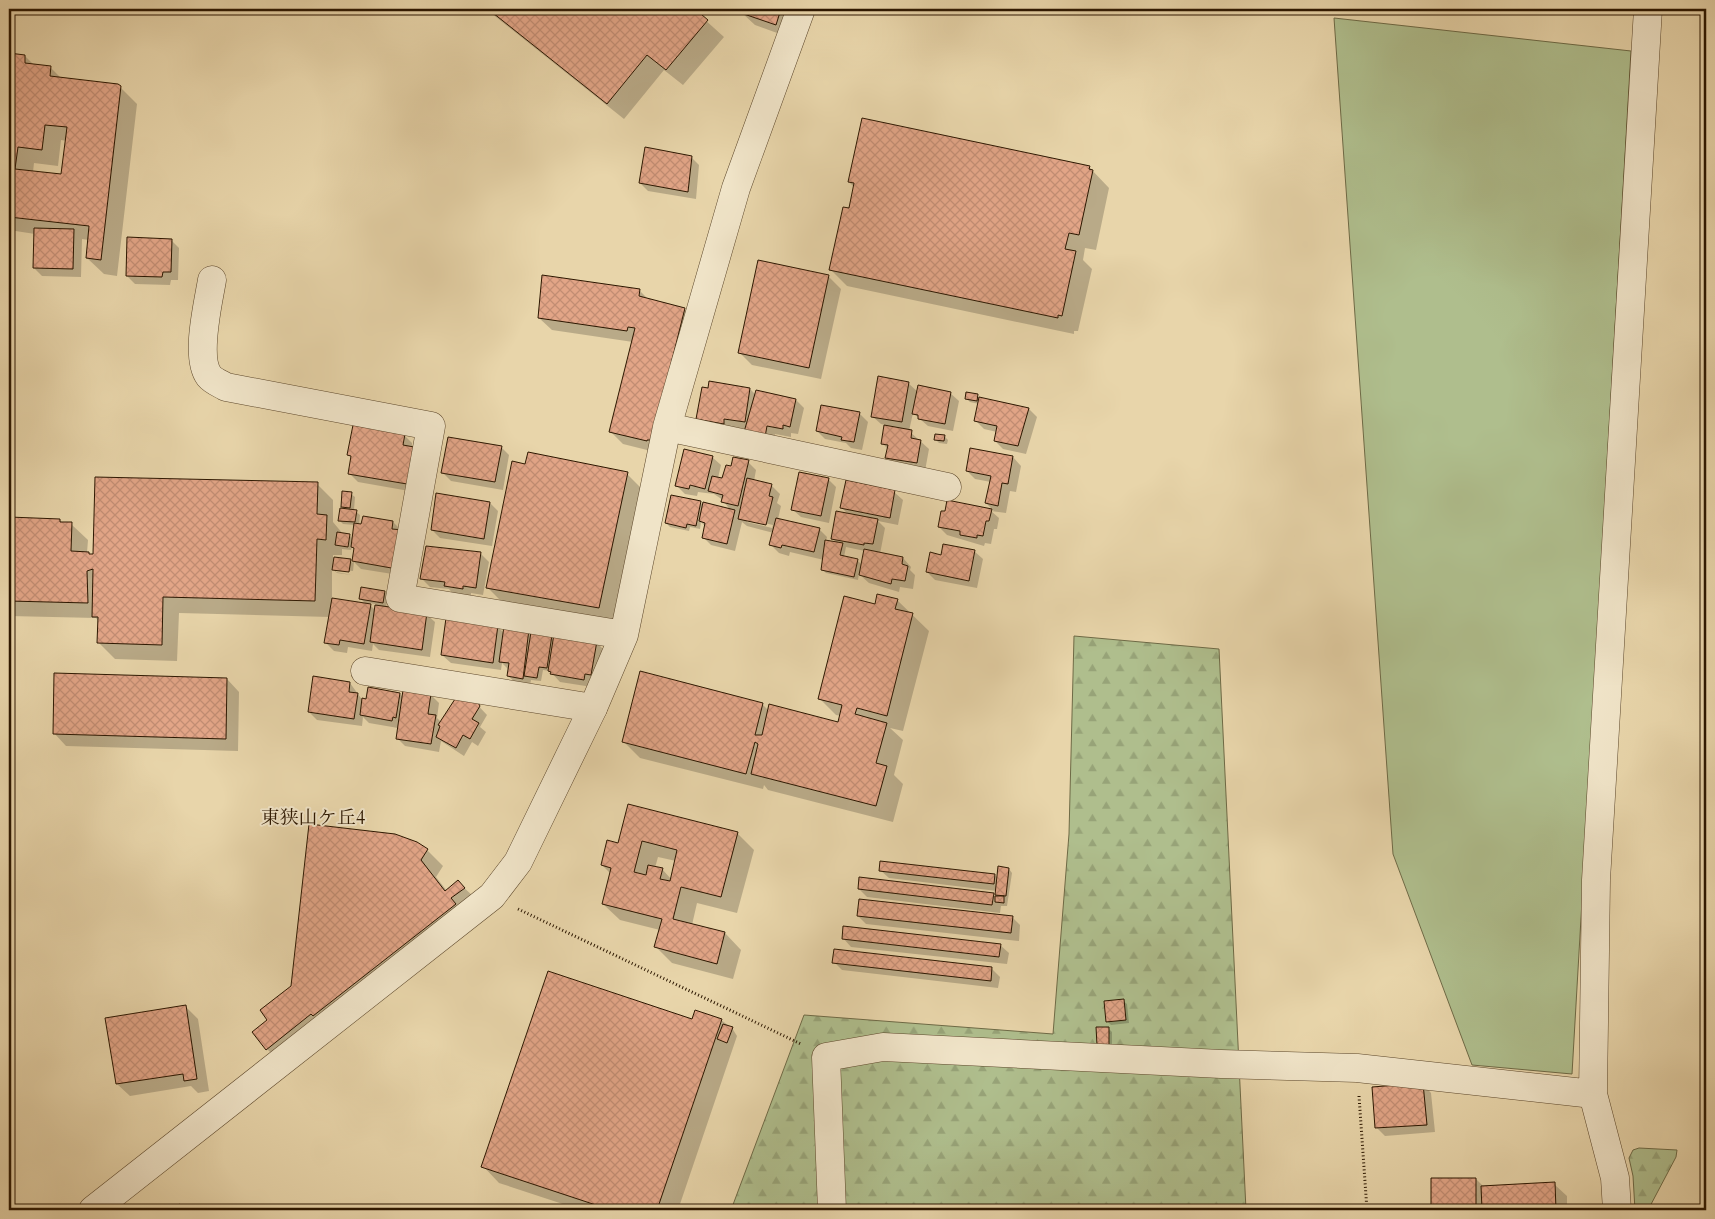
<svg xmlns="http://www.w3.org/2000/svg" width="1715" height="1219" viewBox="0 0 1715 1219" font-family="Cardo,'Noto Serif JP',serif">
<defs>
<pattern id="forest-firs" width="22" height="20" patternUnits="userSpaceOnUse" patternTransform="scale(1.25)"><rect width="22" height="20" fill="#afbe8d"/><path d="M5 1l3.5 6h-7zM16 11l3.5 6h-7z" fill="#97a378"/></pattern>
<pattern id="building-cross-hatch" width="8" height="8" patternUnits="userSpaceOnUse" patternTransform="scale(1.25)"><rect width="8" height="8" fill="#e2a587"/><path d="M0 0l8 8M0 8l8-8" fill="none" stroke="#c28d73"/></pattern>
</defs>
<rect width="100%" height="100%" fill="#e8d5aa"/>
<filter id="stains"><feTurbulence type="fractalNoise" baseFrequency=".004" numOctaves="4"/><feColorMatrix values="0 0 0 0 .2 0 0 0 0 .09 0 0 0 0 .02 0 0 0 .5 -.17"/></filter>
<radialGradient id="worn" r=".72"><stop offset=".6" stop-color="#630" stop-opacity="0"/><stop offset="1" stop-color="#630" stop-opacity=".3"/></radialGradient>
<path fill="#afbe8d" stroke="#6e6a46" d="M1334,18L1631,51L1572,1074L1472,1065L1393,854Z"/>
<path fill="url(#forest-firs)" stroke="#6e6a46" d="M1074,636L1219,649L1246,1210H731L804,1015L1053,1034L1069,834Z
M1639,1148L1677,1150L1676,1157L1648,1210H1635L1633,1176L1629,1158L1633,1150Z"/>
<path fill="#0003" fill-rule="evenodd" d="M486,9H693L724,37L683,85L664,70L624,119Z
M744,9H798L788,37L755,25L742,13Z
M9,54L25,56L34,65L50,67L62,79L118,85L137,104L117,276L104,274L87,258L89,240L82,239L81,277L42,276L34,268L35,234L9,230ZM61,140L67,141L63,176L33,172L34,163L58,166Z
M691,157L699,165L696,199L648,191L640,183Z
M1089,167L1109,188L1096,250L1085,248L1083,260L1092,269L1078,331H1074V334L847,286L831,270L854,187L849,182Z
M171,240L179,248L178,280H171L170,285L135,284L127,276Z
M828,276L841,289L821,379L752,365L739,352Z
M543,277L640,291L649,300L684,309L697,321L659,453L623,444L611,432L633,342L552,330L539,318L538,313Z
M908,383L918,392L950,393L959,401L953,431L928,426L913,413L909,431L929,449L925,471L895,466L887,458L888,449L882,443L885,425L881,424L872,416Z
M750,389L756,395L796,400L804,408L798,434L791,433V437L775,434L773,444L746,429L732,427L731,431L706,427L698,419Z
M977,395L980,399L1029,409L1037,417L1026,454L1003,449L995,441L997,432L984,429L976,421L979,404L970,402L967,399Z
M860,414L868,422L862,450L851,448L846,443L825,439L817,431Z
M404,435L412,443L415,492L358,482L350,474L352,458L349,454Z
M944,436L948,440L947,444L939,443L935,439Z
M501,447L509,455L503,490L451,481L443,473Z
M971,449L1013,457L1021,466L1016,492L1010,491L1006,513L991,511L999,518L997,529H994L991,544L985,543L984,546L947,535L939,527L948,502L994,511L986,503L991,482L975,479L967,471Z
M712,457L721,465L718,478L723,480L732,467L748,462L756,470L754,481L771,485L780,494L777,503L781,506L778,519L819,529L827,537L826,541L837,543L832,538L849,515L841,507L894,492L903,500L898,525L878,521L885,528L880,554L903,558L911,567L910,570L915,575L913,589L900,587L899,592L869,583L859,574L858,580L826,573L823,570L824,560L790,552L789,556L779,553L771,545L774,533L747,526L742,522L735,551L711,545L703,537L706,527L701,522L700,529L690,527L689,531L670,527L666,523L672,496L701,503L704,506L730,510L723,500L714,494L698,492L697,496L685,494L676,485ZM747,519L773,525L772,528L747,522ZM846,547L865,551L862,565L857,560L844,557Z
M526,465L627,474L643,490L615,624L504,604L487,587Z
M828,479L836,487L829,523L801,517L792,509Z
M317,484L333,500V522L343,534L349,535L353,539L355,525L343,524L339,520L345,510L342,506L351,494L355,497L354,510L360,515L359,525L393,522L401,530L405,576L361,569L354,562L353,571L336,569V572L352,575L337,573L332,568V599L367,605L360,598L385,592L388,596L386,608L426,614L435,622L430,657L379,650L373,644L372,651L348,647L347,653L334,651L326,643L330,617L179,613L177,661L115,659L98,642L99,622L96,618L9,616V518L60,520L63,523L71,524L88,540L87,553L91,556ZM352,547L355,550L353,563L350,560L333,558V555H342V549L351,550ZM368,603L376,604L375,610Z
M490,503L498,511L492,546L440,538L432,530Z
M427,547L481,554L489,562L483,595L471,593V597L453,594L449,589L430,587L422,579Z
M974,551L983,559L977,588L935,580L927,572L942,556Z
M897,600L929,631L903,731L890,728L903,740L894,775L903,784L893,822L768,790L764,785L763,789L640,758L623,741L762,704L769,711L839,724L841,716L836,715L819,698L875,605Z
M497,626L504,633L505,627L551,636L554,639L596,642L604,650L592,687L560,682L550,671L543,670L541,681L531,680L530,686L517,684L508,676L509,670L502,663L501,670L451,663L442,655Z
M227,679L239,692L238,751L66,746L54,733Z
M350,683L363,701L400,694L403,697L431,695L439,703L437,718L441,722L471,698L487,715L480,727L486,732L478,746L472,742L464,756L441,741L439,752L405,746L397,738L398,728L369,723L363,717L362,726L317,720L309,712Z
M629,806L737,833L754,850L737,913L697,903L692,925L725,933L741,950L733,979L672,963L656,947L660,930L620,920L603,904L611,874L602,865L619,845ZM658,857L676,861L671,879L662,869L655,868Z
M427,850L443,866L436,877L447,891L458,882L475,898L283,1065L267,1049L269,1020L292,986Z
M1009,869L1012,873L1007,906H1001L1000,913L867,897L859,889L993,894L996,897L997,891L889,878L880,870L995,875L998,878Z
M858,916L1012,917L1020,925L1019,941L866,924Z
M843,938L1000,945L1009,953L1007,964L851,947Z
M834,962L992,969L1000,977L998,988L842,970Z
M1123,1001L1127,1004L1129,1023L1111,1025L1107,1021Z
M185,1006L198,1019L209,1091L198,1093L191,1086L130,1096L117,1084Z
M721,1020L732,1028L737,1036L678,1210H581L499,1183L483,1166L693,1021Z
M1108,1028L1112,1032V1048H1102Z
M1423,1084L1431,1093L1435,1132L1385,1136L1376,1127Z
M1476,1179L1484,1187L1554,1184L1567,1196V1210H1435L1432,1208Z"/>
<path fill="url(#building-cross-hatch)" stroke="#2c1700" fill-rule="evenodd" d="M488,9H695L708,20L666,70L647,55L607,104Z
M743,9H781L776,25L741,13Z
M9,53L25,55V63L51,66L50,76L118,84L121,86L101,260L86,258L89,226L9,217ZM45,125L67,127L61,174L15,169L18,147L42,150Z
M862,118L1090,166L1089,169L1093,170L1079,235L1069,233L1065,249L1076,251L1062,316L1058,315V318L829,270L843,207L849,208L854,183L848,182Z
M645,147L692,156L688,192L639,183Z
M34,228L74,229L73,269L33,268Z
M127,237L172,239L171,272H163L162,277L126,276Z
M758,260L829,275L809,368L738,353Z
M542,275L640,289L639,296L685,308L652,440H647V441L609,432L635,328L628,327L627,331L538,318Z
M878,376L909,382L902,422L871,417Z
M709,381L750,388L745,422L724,419V424L696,419L702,387L708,388Z
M918,385L951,392L945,424L918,419V415L912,414Z
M756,390L796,399L790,427L783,425V429L767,426L765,437L744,432Z
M966,392L978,394L977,401L965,399Z
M979,397L1029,408L1018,446L994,441L997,426L974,421Z
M821,405L860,412L854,442L841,440L842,437L816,431Z
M353,425L405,434L403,445L414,447L407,484L348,474L351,456L347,455Z
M884,425L912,430L911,438L921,440L917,463L885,458L888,445L881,444Z
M935,434L945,435L944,441L934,440Z
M448,437L502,446L495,482L441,473Z
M970,448L1013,456L1008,484L1002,483L998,506L985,503L991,476L966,471Z
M684,449L713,456L705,489L690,485L689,489L675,486Z
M528,452L628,472L599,608L486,588L512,461L525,464Z
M733,457L749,460L738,506L721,502L723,495L708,491L712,476L722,478L726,465L731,466Z
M799,472L829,478L821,516L791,510Z
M95,477L318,482L317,514L327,515L326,540L317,539L315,601L163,597L162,645L97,643L98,617H92L93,569L87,571L88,603L9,601V517L60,519V522H72L71,551L89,552V554H93Z
M747,478L772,484L769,496L773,497L766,525L738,519Z
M846,480L895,490L890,518L840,508Z
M342,491L352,492L350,508L341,507Z
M436,493L490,502L484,539L431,530Z
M671,495L701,501L696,526L687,524L686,528L665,523Z
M947,500L992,509L989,521H986L983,536L977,535V538L960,535V531L938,527L941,511H945Z
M703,502L735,510L727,544L702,538L705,523L699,521Z
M340,508L357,510L355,522L338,521Z
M836,511L878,519L873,544L864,543V545L831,539Z
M363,516L393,521L392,529L403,530L397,569L352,561L354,548L351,547L354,523L361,524Z
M776,518L820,528L814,552L782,545L781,548L769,545Z
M337,532L350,534L348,547L335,545Z
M825,540L843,543L840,555L858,559L854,577L821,570Z
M943,544L975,550L969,581L926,572L930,552L941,555Z
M426,546L481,552L476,588L463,586V589L444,586L445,582L420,579Z
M864,549L903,557L902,564L908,566L905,581L892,579L891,584L859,575Z
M334,557L351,559L349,572L332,570Z
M361,587L385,591L383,603L359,599Z
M877,594L898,599L895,609L913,613L887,716L857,708L855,714L887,723L876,763L887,766L876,806L751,774L758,744L755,742L746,774L622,742L640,671L763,703L755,735H762L769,704L838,722L842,705L818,699L844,596L875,604Z
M332,598L371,604L364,644L340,640L339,645L324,643Z
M375,605L427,612L422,650L370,642Z
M446,618L498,625L493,663L441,655Z
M504,626L529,629L523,679L507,676L509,663L499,662Z
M531,632L552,635L547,668L539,667L537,678L524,676Z
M554,634L597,641L591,675L585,674L584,680L550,674L551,672L548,671Z
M54,673L227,678L226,739L53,734Z
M313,676L350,682L349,692L358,693L354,719L308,712Z
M368,687L400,693L396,718L393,717L392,721L360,715L362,698L366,699Z
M403,690L431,694L428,714L436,715L431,744L396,739Z
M457,696L477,701L480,706L472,719L479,723L470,739L463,735L456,748L436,737L440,726L438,725Z
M628,804L738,832L721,897L681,887L673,919L725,932L717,964L654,947L662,919L602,904L611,868L601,865L607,840L618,843ZM642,841L677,850L670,881L660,879L663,868L648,865L646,875L634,872Z
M309,824L395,834L417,842L428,849L421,860L445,891L458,880L465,888L451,898L456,904L313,1016L311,1014L266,1050L252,1032L267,1020L260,1010L291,986Z
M880,861L995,874L994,884L879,871Z
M998,866L1009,868L1006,896L995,895Z
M859,877L994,893L992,905L858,889Z
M995,896H1004V903L995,902Z
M859,899L1013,916L1011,933L857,916Z
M843,926L1001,944L999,957L842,939Z
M834,949L992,967L991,981L832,963Z
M548,971L692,1019L695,1010L722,1019L657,1210H611L481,1167Z
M1124,999L1126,1020L1106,1022L1104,1001Z
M186,1005L197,1079L184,1081L183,1074L116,1084L105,1018Z
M723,1024L733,1027L727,1043L717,1039Z
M1096,1027H1109V1045H1097Z
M1423,1083L1427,1125L1375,1128L1372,1087Z
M1431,1178H1476V1208H1431Z
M1555,1182L1556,1210H1482L1481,1186Z
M179,1204L188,1210H174Z"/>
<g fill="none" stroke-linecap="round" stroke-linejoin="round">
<g stroke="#5b462a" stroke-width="29">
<path id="minor" d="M212,280C208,304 195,357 209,376C213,381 221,384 226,387L431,426L400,598L624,635
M667,427L947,487
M365,671L593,708L624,635L667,427L736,188L801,9
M832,1210L826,1057L883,1047L1221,1064L1357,1068L1593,1094
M1617,1210L1615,1178L1593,1094L1596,880L1648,9"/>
</g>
<g stroke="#5b462a" stroke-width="29">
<path id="tertiary" d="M93,1210L492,896L518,862L593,708"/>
</g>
<path stroke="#2c1700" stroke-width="3" stroke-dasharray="1 2.5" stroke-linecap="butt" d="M518,909L801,1044
M1359,1096L1367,1210"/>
<use href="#minor" stroke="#f0e4c8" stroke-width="28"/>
<use href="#tertiary" stroke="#f0e4c8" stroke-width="28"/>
</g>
<g text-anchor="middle" stroke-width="4" stroke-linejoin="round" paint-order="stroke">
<g font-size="19" fill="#2c1700" stroke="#f0e4c8">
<text x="313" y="824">東狭山ケ丘4</text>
</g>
</g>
<rect width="1715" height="1219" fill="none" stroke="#e8d5aa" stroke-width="30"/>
<rect x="10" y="10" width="1695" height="1199" fill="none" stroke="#2c1700" stroke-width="2.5"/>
<rect x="15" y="15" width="1685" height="1189" fill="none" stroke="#2c1700"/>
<rect width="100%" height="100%" filter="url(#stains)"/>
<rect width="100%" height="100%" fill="url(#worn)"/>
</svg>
